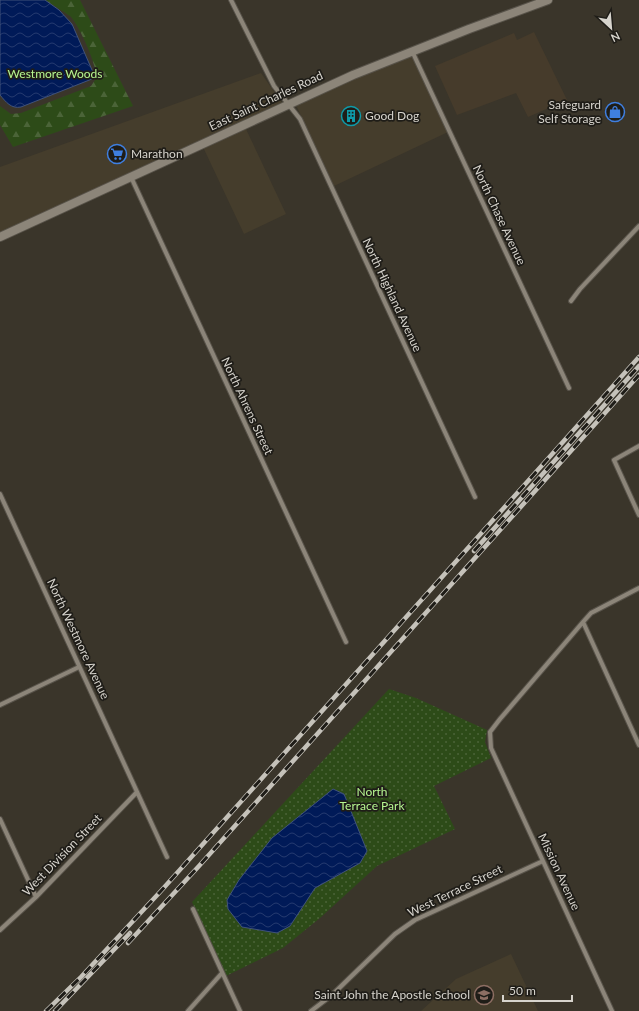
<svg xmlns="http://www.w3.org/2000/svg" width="639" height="1011" viewBox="0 0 639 1011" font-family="Lato,sans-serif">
<defs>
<pattern id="green-dots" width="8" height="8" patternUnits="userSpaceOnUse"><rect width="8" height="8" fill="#2d4b18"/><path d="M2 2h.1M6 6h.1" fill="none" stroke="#4b6438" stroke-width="1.8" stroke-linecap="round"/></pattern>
<pattern id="forest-firs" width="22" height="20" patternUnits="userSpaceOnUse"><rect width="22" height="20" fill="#2d4b18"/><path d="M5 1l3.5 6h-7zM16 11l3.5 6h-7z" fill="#4b6438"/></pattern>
<pattern id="water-waves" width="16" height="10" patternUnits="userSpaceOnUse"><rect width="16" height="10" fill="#001a58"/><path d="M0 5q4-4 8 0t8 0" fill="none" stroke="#243a6f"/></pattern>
</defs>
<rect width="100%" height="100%" fill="#3a352a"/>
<path fill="#453d2c" d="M411,54L448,132L334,186L295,103Z
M261,73L282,103L0,234V167Z
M245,127L286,214L244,234L203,147Z
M511,954L538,1011H421L456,979Z"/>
<path fill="#463b2b" d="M534,32L567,100L528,117L516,93L457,115L435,66L514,33L517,40Z"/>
<path fill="url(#green-dots)" d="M389,689L416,698L487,730L485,742L491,758L434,786L455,829L377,866L320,918L283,948L226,976L192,902Z"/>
<path fill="url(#forest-firs)" d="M45,0H80L133,106L13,147L0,125V106L11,114L21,113L91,86L97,77C94,60 82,31 71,17C68,14 51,4 45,0Z"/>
<path fill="url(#water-waves)" stroke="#40527b" d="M0,0H45L59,10L72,24L92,70L97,77L21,107C11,109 6,102 0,95Z
M333,789L344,794L367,851L360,863L315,888L290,926L277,933L242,927L228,909L227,900L239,880L272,838Z"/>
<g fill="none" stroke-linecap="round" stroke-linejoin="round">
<g stroke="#58534a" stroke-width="6">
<path id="minor" d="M231,0L274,86L300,119L475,497
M412,51L569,388
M131,177L346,642
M571,301L580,289L639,226
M639,446L614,460L639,515
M0,494L167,857
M583,622L639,745
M0,705L79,667
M0,819L36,897
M193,909L240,1011
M0,930L36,897L137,792
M188,1011L222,973
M311,1011L332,995L395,934L415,920L543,861
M612,1011L491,748L490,732L500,719L583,622L591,613L639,588"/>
</g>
<g stroke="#58534a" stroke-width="10">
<path id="secondary" d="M0,237L353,75L469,29L548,0"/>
</g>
<use href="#minor" stroke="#8c8579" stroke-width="4"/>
<use href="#secondary" stroke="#8c8579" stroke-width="8"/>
<g stroke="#c5c2ba" stroke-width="4.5">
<path id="rail" d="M474,551L639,366
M128,943L199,866L639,375
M46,1011L81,977L160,892L639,357
M55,1011L130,933"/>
</g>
<use href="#rail" stroke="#1f1d18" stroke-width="3" stroke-dasharray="9" stroke-linecap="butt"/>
</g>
<defs>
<g id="shop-ring" transform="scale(1)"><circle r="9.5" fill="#1f1d18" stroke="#3f7fe0" stroke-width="1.5"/><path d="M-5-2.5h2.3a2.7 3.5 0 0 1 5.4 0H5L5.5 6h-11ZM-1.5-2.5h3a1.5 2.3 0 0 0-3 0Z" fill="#3f7fe0"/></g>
<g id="building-ring" transform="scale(1)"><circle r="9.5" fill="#1f1d18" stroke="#0f9aa8" stroke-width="1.5"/><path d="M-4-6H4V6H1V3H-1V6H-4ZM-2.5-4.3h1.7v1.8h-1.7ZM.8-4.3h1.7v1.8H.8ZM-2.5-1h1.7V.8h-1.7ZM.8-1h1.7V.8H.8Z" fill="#0f9aa8"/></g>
<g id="supermarket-ring" transform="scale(1)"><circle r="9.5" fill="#1f1d18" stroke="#3f7fe0" stroke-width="1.5"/><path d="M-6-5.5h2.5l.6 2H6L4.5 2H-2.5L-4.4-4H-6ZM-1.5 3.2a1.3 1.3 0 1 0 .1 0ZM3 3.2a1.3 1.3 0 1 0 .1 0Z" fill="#3f7fe0"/></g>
<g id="school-ring" transform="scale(1)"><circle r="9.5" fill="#1f1d18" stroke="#8d6e63" stroke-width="1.5"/><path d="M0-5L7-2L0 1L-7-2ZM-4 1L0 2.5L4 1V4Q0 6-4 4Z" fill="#8d6e63"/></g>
</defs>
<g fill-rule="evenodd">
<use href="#shop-ring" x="615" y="112"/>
<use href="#building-ring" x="351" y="116"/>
<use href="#supermarket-ring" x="117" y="154"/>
<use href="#school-ring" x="484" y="995"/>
</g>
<g text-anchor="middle" stroke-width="3.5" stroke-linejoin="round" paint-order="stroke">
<g font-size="12" fill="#b6f690" stroke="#1f1d18">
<text x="55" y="78">Westmore Woods</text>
<text x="372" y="796">North<tspan x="372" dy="14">Terrace Park</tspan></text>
</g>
<g font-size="12" fill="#d7d4cd" stroke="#1f1d18">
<text transform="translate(266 101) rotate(-25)" y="4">East Saint Charles Road</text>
<text transform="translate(499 215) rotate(65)" y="4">North Chase Avenue</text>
<text transform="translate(392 295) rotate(65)" y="4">North Highland Avenue</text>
<text transform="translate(247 406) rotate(65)" y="4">North Ahrens Street</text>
<text transform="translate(78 639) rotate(65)" y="4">North Westmore Avenue</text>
<text transform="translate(62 855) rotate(-46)" y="4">West Division Street</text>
<text transform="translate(559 872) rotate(65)" y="4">Mission Avenue</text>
<text transform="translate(455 891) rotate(-26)" y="4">West Terrace Street</text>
</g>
<g font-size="12" fill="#d7d4cd" stroke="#1f1d18" text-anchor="end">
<text x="601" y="109">Safeguard<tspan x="601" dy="14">Self Storage</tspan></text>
<text x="365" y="120" text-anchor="start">Good Dog</text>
<text x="131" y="158" text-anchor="start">Marathon</text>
<text x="470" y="999">Saint John the Apostle School</text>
</g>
</g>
<g transform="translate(611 28) rotate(154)" stroke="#1f1d18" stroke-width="3" paint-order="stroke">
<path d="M0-3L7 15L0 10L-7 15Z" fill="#d7d4cd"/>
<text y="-6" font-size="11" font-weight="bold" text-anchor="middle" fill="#d7d4cd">N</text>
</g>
<path d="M503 995v6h69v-6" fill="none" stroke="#d7d4cd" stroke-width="2"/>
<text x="509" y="995" font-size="12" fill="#d7d4cd" stroke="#1f1d18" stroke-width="3" paint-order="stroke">50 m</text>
</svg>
